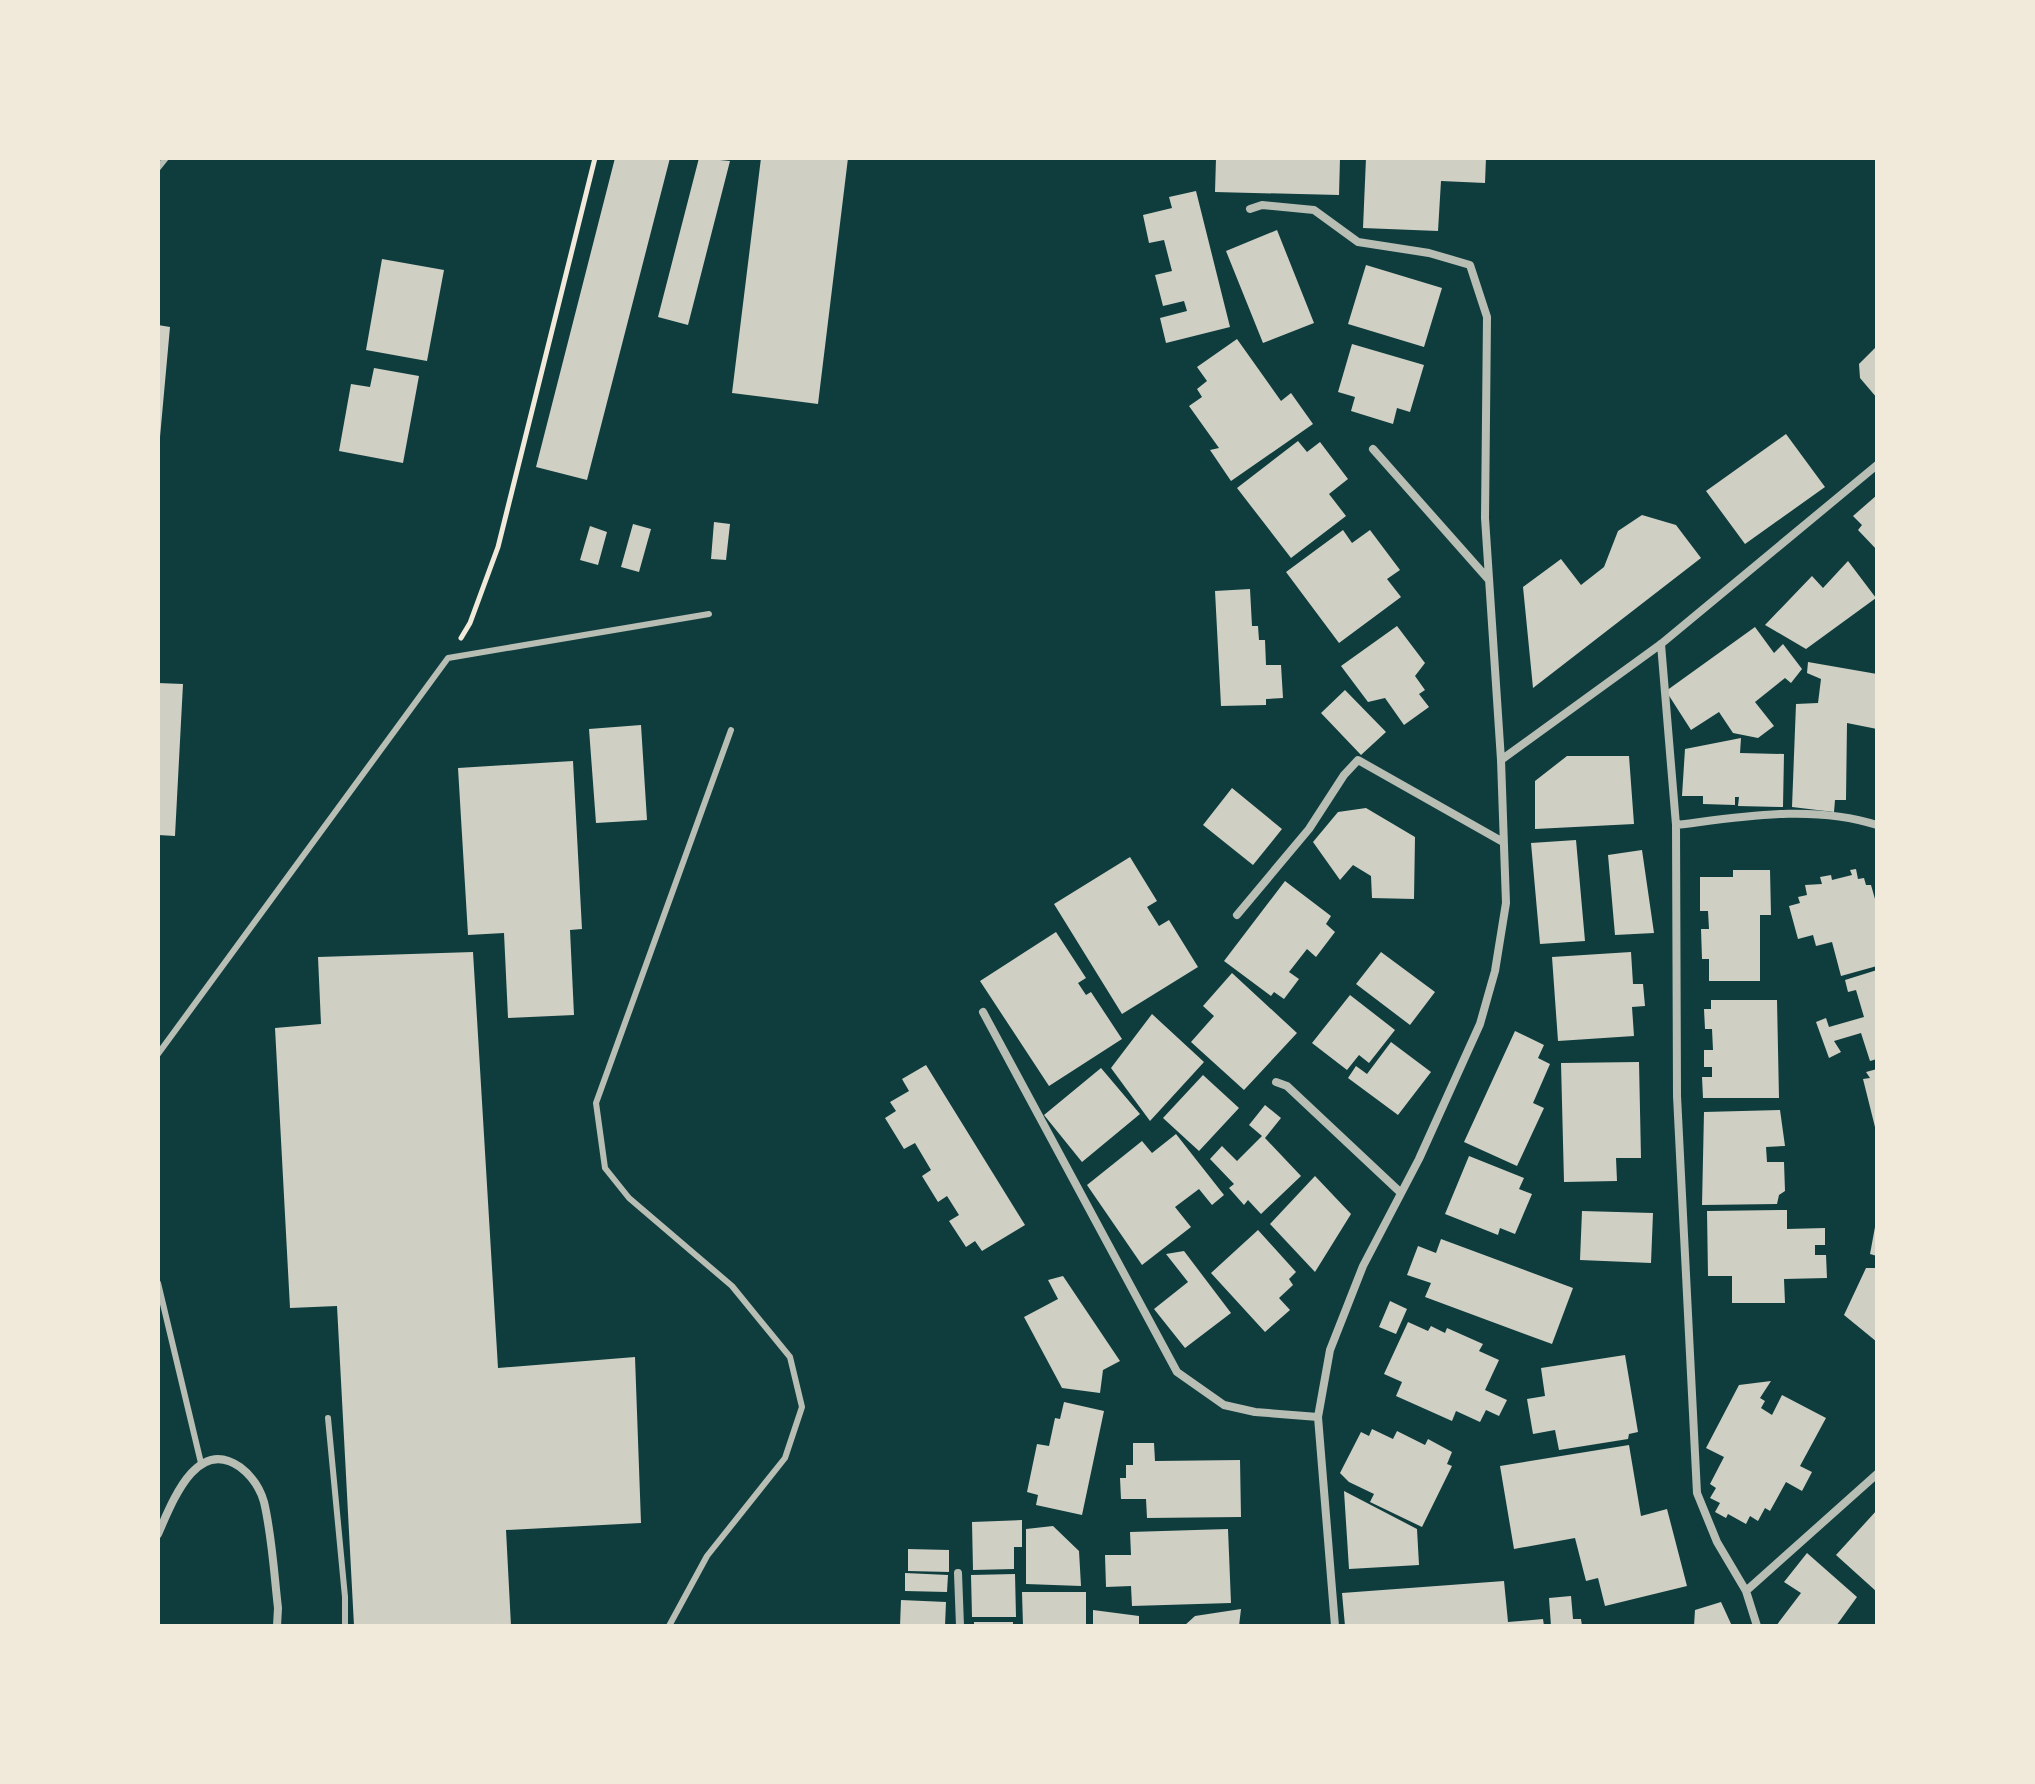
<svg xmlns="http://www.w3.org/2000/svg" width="2035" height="1784" viewBox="0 0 2035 1784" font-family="'Noto Serif',serif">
<rect width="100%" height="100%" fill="#0f3d3e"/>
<path fill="#cfcfc3" d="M615,158H670L587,480L536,467Z
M699,158L730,161L688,325L658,317Z
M761,158H848L818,404L732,393Z
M1216,158H1340L1339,195L1215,192Z
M1366,158H1486L1485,183L1441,181L1438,231L1363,228Z
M1196,191L1230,327L1166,343L1160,318L1187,311L1184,301L1163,306L1155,275L1172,271L1164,240L1149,243L1143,215L1172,208L1169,197Z
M1277,230L1314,323L1263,343L1226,251Z
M382,259L444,270L427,361L366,350Z
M1366,265L1442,288L1424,347L1348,324Z
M158,325L170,327L160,437H158Z
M1237,339L1281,401L1291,393L1313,424L1231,481L1210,450L1219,448L1189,406L1202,397L1197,389L1207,381L1197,367Z
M1352,344L1424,365L1410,412L1397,408L1393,424L1351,411L1355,397L1338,392Z
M1877,346V398L1860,378L1859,364Z
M374,368L419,376L403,463L339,451L351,384L370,387Z
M1786,434L1825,487L1745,544L1706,491Z
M1298,441L1307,452L1320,442L1348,479L1329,494L1346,516L1291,558L1237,488Z
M1877,495V550L1858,530L1862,525L1853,516Z
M1642,515L1676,525L1701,558L1533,688L1523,587L1561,559L1581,585L1604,567L1618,531Z
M714,522L730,524L726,560L711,559Z
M633,524L651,529L639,572L621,567Z
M590,526L607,532L598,565L580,560Z
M1343,530L1352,543L1370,530L1400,570L1387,579L1401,597L1339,643L1286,572Z
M1848,561L1876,598L1806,649L1765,625L1812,576L1823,588Z
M1250,589L1252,626H1258L1259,640H1265L1266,665H1281L1283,698L1266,699V705L1221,706L1215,591Z
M1397,626L1425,663L1415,676L1425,690L1419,694L1429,707L1404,725L1385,698L1368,702L1341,666Z
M1755,627L1774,653L1783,644L1802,669L1791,683L1785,678L1755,702L1774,726L1758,738L1733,733L1719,712L1691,730L1666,691Z
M1808,662L1877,674V729L1847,723L1846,800H1835L1834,812L1792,807L1796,704L1818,703L1821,679L1807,673Z
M158,683L183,684L175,836L158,835Z
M1345,690L1386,732L1361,755L1321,713Z
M641,725L647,820L596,823L589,729Z
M1741,738L1740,753L1784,754L1783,807L1738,806L1739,797H1735V805L1703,804V796H1682L1685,749Z
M1567,756H1629L1634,824L1535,829V781Z
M573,761L582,929L570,930L574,1015L508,1018L504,933L468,935L458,768Z
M1232,788L1282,829L1253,865L1203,825Z
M1366,808L1415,837L1414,899L1372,898L1371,876L1353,865L1340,880L1313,842L1338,812Z
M1576,840L1585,941L1540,944L1531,843Z
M1642,850L1654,933L1615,935L1608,855Z
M1130,857L1157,901L1147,907L1159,926L1169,920L1198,967L1122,1014L1054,904Z
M1856,869L1858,879L1864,878L1866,885H1871L1877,906V966L1841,976L1832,942L1816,946L1813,935L1798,939L1789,906L1800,903L1798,897L1807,895L1805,885L1822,884L1820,877L1831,875L1832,880L1852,875L1850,870Z
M1733,870H1770L1771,915H1760V981H1709V959H1702L1701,929H1709L1708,911H1700V877H1733Z
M1285,881L1331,916L1326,924L1335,932L1316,957L1307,949L1289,972L1299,979L1284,999L1274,992L1271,996L1224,961Z
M1056,932L1086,978L1078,983L1086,995L1091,992L1122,1039L1049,1086L980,981Z
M473,952L498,1368L635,1357L641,1523L506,1530L511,1626H354L337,1306L290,1308L275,1028L321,1024L318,957Z
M1381,952L1435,992L1410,1025L1356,984Z
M1631,952L1633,984H1643L1645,1006L1632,1007L1634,1036L1558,1041L1552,957Z
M1877,970V1059L1870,1061L1861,1033L1834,1041L1841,1052L1829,1058L1816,1022L1826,1018L1829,1027L1864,1017L1856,990L1848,992L1845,980Z
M1232,973L1297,1033L1244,1090L1191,1042L1214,1016L1203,1006Z
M1350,995L1395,1030L1369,1063L1359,1055L1347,1070L1312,1043Z
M1711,1000H1777L1779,1098H1703L1702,1077H1712V1067H1704V1050H1713L1712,1029H1705L1704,1009H1711Z
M1152,1014L1204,1062L1150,1121L1111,1068Z
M1515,1031L1544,1045L1538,1058L1550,1064L1533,1103L1544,1108L1517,1166L1464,1142Z
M1391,1042L1431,1072L1398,1115L1348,1078L1356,1066L1367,1074Z
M1639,1062L1641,1158H1616L1617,1181L1564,1182L1561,1063Z
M926,1065L1025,1225L982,1251L975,1241L966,1247L949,1221L959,1215L947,1196L938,1202L922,1176L931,1170L915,1143L904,1149L885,1118L896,1111L890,1102L909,1091L902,1079Z
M1101,1068L1140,1114L1082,1162L1044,1115Z
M1877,1069V1131H1876L1863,1079L1870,1078L1866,1072Z
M1203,1075L1239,1108L1199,1151L1163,1118Z
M1265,1105L1281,1118L1265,1138L1301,1176L1261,1214L1248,1200L1244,1205L1229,1188L1234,1184L1210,1159L1222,1146L1237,1161L1262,1136L1249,1125Z
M1780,1110L1785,1146L1766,1147L1767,1162H1784L1785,1191L1779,1195L1777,1204L1702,1205L1704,1112Z
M1176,1134L1224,1195L1212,1205L1199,1189L1175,1207L1191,1227L1142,1265L1087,1185L1142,1141L1152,1153Z
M1469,1156L1524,1178L1519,1189L1532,1194L1515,1234L1500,1228L1498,1235L1445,1214Z
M1315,1176L1351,1214L1315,1272L1270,1224Z
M1787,1210V1229L1825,1228V1245H1815V1255H1826L1827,1278L1784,1279L1785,1303H1732V1276H1708L1707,1211Z
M1582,1211L1653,1213L1651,1263L1580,1260Z
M1875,1227H1877V1256L1870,1254Z
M1258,1230L1296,1272L1289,1279L1293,1285L1279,1298L1290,1310L1265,1332L1211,1273Z
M1441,1239L1573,1288L1552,1344L1425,1297L1431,1283L1407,1275L1418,1246L1436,1253Z
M1184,1251L1231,1313L1185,1348L1154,1309L1188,1282L1166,1254Z
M1866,1268H1877V1342L1844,1315Z
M1063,1276L1120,1361L1103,1370L1100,1393L1062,1388L1024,1317L1058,1299L1048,1280Z
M1390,1301L1407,1309L1396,1334L1379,1327Z
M1408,1322L1428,1331L1431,1326L1445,1333L1447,1328L1483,1344L1479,1351L1499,1360L1485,1390L1507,1400L1499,1416L1486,1410L1480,1422L1456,1411L1452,1421L1396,1396L1402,1382L1384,1374Z
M1625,1355L1638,1432L1629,1434L1628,1439L1559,1450L1555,1430L1533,1434L1527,1399L1545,1396L1541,1368Z
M1771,1381L1760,1398L1765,1401L1761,1408L1772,1415L1782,1395L1826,1418L1800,1466L1812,1472L1802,1491L1786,1482L1770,1511L1765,1508L1758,1521L1750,1516L1746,1524L1728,1514L1726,1518L1715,1512L1720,1503L1710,1498L1716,1488L1710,1484L1724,1457L1706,1448L1739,1385Z
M1064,1402L1104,1411L1082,1515L1036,1505L1038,1495L1027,1492L1037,1444L1049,1446L1055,1418L1060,1419Z
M1372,1429L1393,1439L1397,1431L1425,1445L1428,1439L1452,1452L1447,1464L1452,1466L1422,1527L1370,1502L1374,1494L1349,1482L1340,1473L1361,1432L1369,1436Z
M1133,1443H1154L1155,1461L1240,1460L1241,1517L1147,1518L1146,1499H1121L1120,1478H1126V1465H1133Z
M1629,1445L1641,1516L1667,1509L1687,1586L1605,1606L1598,1578L1586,1581L1575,1538L1514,1549L1500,1466Z
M1344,1491L1417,1529L1419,1565L1349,1569Z
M1877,1510V1592L1836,1555Z
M1022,1520V1547H1014V1569L973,1570L972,1522Z
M1053,1526L1079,1551L1081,1586L1026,1584V1529Z
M1228,1529L1231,1603L1132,1606L1131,1586L1106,1587L1105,1555H1131L1130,1532Z
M908,1549L949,1550V1572L908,1571Z
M1807,1553L1857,1597L1836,1626H1776L1801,1593L1784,1582Z
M905,1573L948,1575L947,1592L905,1591Z
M1015,1574L1016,1617H972L971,1575Z
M1504,1581L1508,1622L1543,1619L1544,1626H1345L1342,1593Z
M1022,1592H1086V1626H1023Z
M1571,1596L1573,1619H1581L1582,1626H1551L1549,1598Z
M901,1600L946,1602L945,1626H900Z
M1721,1602L1732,1626H1694L1695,1610Z
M1241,1609L1239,1626H1184L1195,1616Z
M1093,1610L1139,1616V1626H1093Z
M974,1622H1013V1626H974Z"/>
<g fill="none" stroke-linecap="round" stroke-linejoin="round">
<path stroke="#f1e9da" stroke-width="5" d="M461,638L470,623L498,547L595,158"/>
<path stroke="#b8beb3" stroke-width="6" d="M158,168L166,158
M158,1054L448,658L709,614
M158,1283L201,1463
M328,1418L345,1597V1626
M669,1626L707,1556L785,1458L802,1407L790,1357L732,1286L629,1198L605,1168L596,1103L731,730"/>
<path stroke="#b8beb3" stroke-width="8" d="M1250,209L1262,205L1314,210L1358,242L1429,253L1470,265L1487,317L1485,518L1501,760
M1373,449L1489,580
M1661,644L1676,825L1677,1096L1697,1493L1717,1542L1746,1591L1757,1626
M1676,825C1741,817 1812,804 1877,825
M1237,915L1309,829L1344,775L1358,760L1503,842
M983,1012L1177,1372L1224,1405L1255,1412L1318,1417
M1276,1082L1287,1086L1401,1193
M158,1534C172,1503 196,1436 240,1467C252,1476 260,1488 264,1502C272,1536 274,1573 278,1608L277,1626
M958,1573L960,1626
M1746,1591L1877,1474
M1335,1626L1318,1417L1330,1350L1363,1266L1419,1159L1480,1024L1495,971L1506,903L1501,760L1661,644L1877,465"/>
</g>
<rect width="2035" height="1784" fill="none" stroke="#f1e9da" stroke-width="320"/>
</svg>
